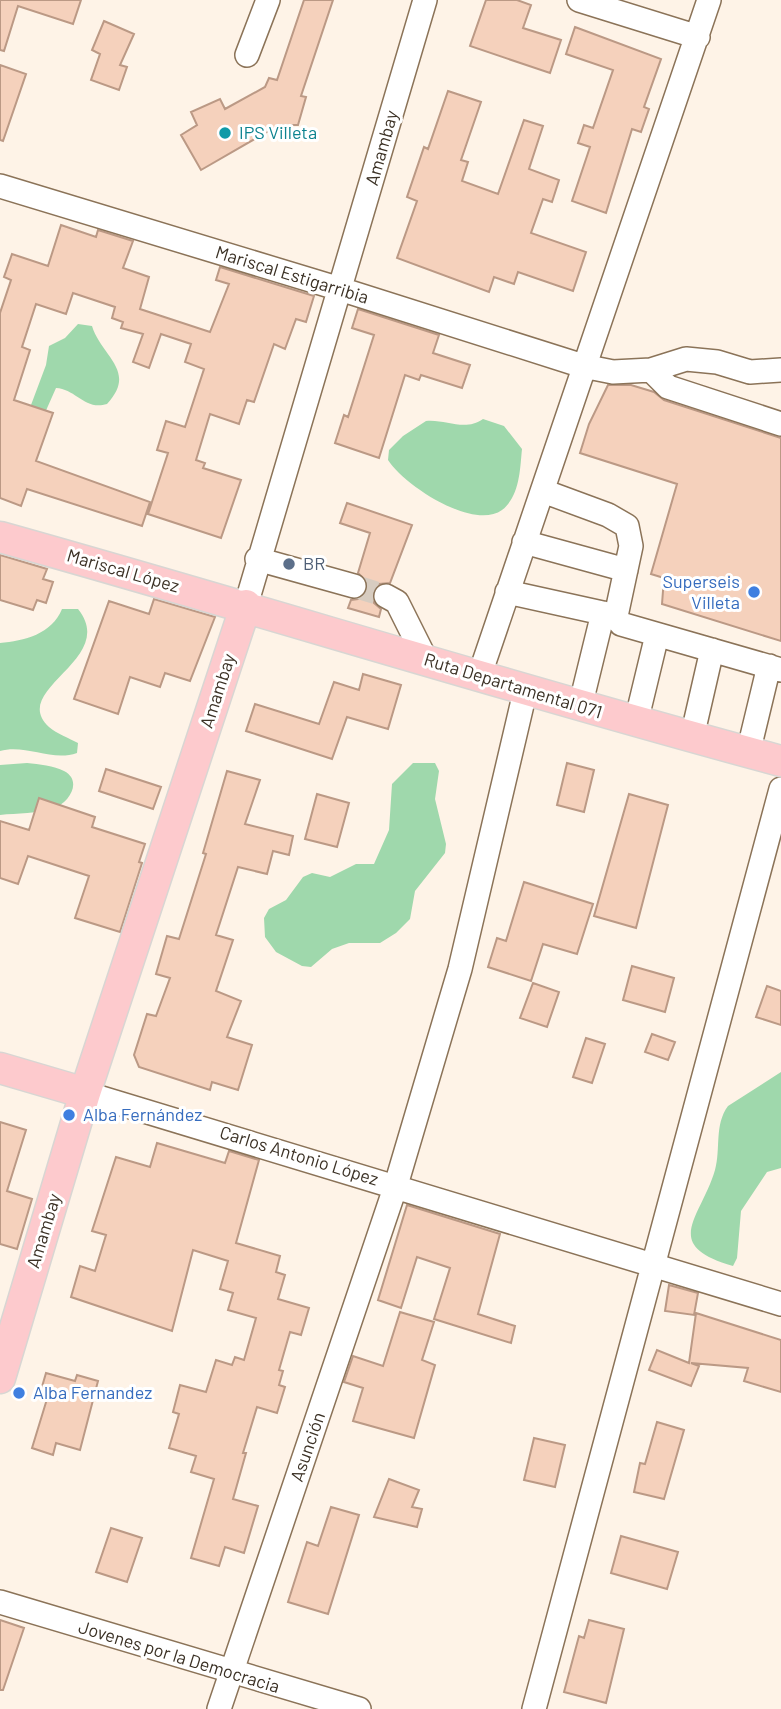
<svg xmlns="http://www.w3.org/2000/svg" width="781" height="1709" viewBox="0 0 781 1709" font-family="Barlow,sans-serif">
<rect width="100%" height="100%" fill="#fef3e7"/>
<path fill="#9fd8ac" d="M78,324L92,326C101,356 138,371 107,404C85,411 76,389 56,388L44,415L32,409L31,405L46,365L49,346L65,338Z
M483,419L504,426L522,449C520,469 520,496 502,510C473,531 404,485 388,460L389,450L403,436L426,421C446,419 465,432 483,419Z
M62,609H78C119,660 8,689 49,727C57,734 69,738 78,743L77,753C52,762 26,744 0,751V643C24,641 52,634 62,609Z
M27,763C39,764 54,766 64,771C83,781 69,803 54,808C38,814 17,813 0,815V765Z
M413,763H435L439,771L435,799L446,844L445,853L415,891L410,919L396,933L380,943H349L332,949L311,967L302,966L276,952L265,937L264,918L269,909L286,900L303,877L312,873L330,877L356,864H374L389,830L392,784Z
M781,1072V1168L767,1172L741,1211L737,1258L733,1266C660,1245 701,1218 715,1170C721,1149 714,1125 728,1106Z"/>
<path fill="#f5d1bc" stroke="#bb9985" stroke-width="2" d="M0,0H81L73,24L18,6L4,51L0,50Z
M304,0H333L301,96L306,97L298,125H279L201,170L181,135L197,125L191,112L220,99L225,109L265,87L269,78L277,80Z
M486,0H517L531,5L523,28L561,40L550,73L470,46Z
M104,21L134,34L120,65L127,67L119,90L91,80L100,54L92,50Z
M575,27L661,59L644,107L649,109L641,132L632,129L606,213L572,201L590,147L578,143L584,125L593,128L613,70L566,54Z
M0,65L26,74L3,141L0,140Z
M448,91L481,102L461,160L468,162L462,181L498,194L524,120L543,126L529,169L559,180L552,202L543,199L531,233L586,252L573,291L518,272L514,284L494,277L489,292L397,258L417,201L407,197L424,147L428,149Z
M61,225L96,237L98,230L133,241L123,268L149,277L140,309L210,332L229,284L216,280L220,267L314,296L306,322L296,319L285,349L274,344L254,402L247,400L239,424L210,414L196,460L205,463L203,468L241,480L221,538L148,514L168,453L157,450L166,421L185,427L204,369L185,362L191,344L161,334L149,368L133,362L143,334L121,328L123,322L112,318L115,307L73,293L66,314L36,304L22,347L30,350L14,400L53,413L36,461L150,502L142,526L27,489L21,506L0,498V313L11,280L4,277L12,254L48,266Z
M358,309L439,335L433,353L470,365L462,388L421,375L419,380L405,375L379,458L335,443L344,415L348,417L374,335L352,328Z
M608,385H631L654,392L664,400L781,438V641L662,604L664,578L651,574L677,484L580,453L589,424Z
M347,503L412,525L390,583L379,584L373,590L374,603L381,609L379,617L348,608L351,600L358,599L367,590V582L358,573L370,533L340,523Z
M0,555L47,569L43,579L53,582L46,603L37,600L33,610L0,600Z
M154,599L215,617L190,681L165,673L160,687L130,677L118,714L74,699L109,601L149,614Z
M363,674L401,685L388,729L347,717L332,759L246,731L255,704L319,724L334,682L359,690Z
M567,763L594,770L584,812L557,805Z
M106,769L161,787L153,809L99,791Z
M227,771L260,780L245,824L293,836L289,855L273,851L267,874L238,867L216,935L233,940L216,991L241,1001L227,1037L252,1045L238,1090L212,1082L210,1090L139,1067L134,1055L147,1014L156,1016L170,978L156,974L167,936L179,939L206,854L203,853Z
M317,794L349,803L337,847L305,839Z
M629,794L668,805L636,928L594,916Z
M39,798L95,817L92,827L145,844L139,862L142,863L120,932L75,918L89,876L28,856L18,884L0,878V821L29,830Z
M524,882L593,904L577,954L543,944L531,981L488,967L497,938L506,941Z
M632,966L674,978L665,1012L623,1000Z
M533,983L559,992L547,1027L520,1018Z
M767,986L781,991V1025L756,1017Z
M652,1034L675,1042L668,1060L645,1052Z
M586,1038L605,1044L592,1083L573,1077Z
M0,1122L26,1130L7,1191L32,1199L17,1249L0,1244Z
M157,1143L225,1163L229,1151L259,1160L236,1243L280,1256L276,1272L285,1275L278,1299L309,1308L301,1335L290,1332L279,1370L283,1371L279,1385L285,1387L277,1413L257,1407L243,1453H246L233,1499L258,1506L244,1553L225,1547L219,1566L191,1558L214,1479L191,1472L196,1456L169,1448L179,1414L173,1412L180,1385L206,1392L216,1360L232,1365L235,1357L244,1360L256,1318L228,1310L233,1293L220,1289L228,1261L193,1250L172,1331L71,1297L80,1266L95,1271L106,1235L92,1231L116,1157L150,1167Z
M407,1205L500,1234L478,1314L515,1326L511,1343L434,1319L450,1268L417,1257L401,1308L378,1300Z
M669,1285L698,1293L694,1315L665,1311Z
M400,1312L434,1322L422,1360L435,1365L414,1438L353,1421L363,1388L344,1382L353,1356L383,1366Z
M696,1313L781,1340V1392L744,1381L748,1368L691,1363L699,1366L691,1386L649,1370L657,1350L689,1363Z
M46,1373L75,1381L77,1375L98,1381L80,1450L56,1443L53,1455L32,1448L47,1399L39,1397Z
M657,1422L684,1430L664,1499L634,1492L640,1463L645,1464Z
M534,1438L565,1445L555,1487L524,1480Z
M389,1479L419,1490L412,1507L422,1509L417,1527L374,1517Z
M331,1507L359,1515L328,1614L288,1602L307,1542L318,1546Z
M111,1528L142,1538L127,1582L96,1572Z
M621,1536L678,1552L667,1589L611,1573Z
M0,1620L24,1628L3,1690H0Z
M589,1620L624,1629L606,1703L564,1692L579,1636L584,1638Z"/>
<g fill="none" stroke-linecap="round" stroke-linejoin="round">
<path stroke="#d7ccc0" stroke-width="23" stroke-dasharray="23 11" stroke-linecap="butt" d="M354,586L386,596"/>
<g stroke="#8b7358" stroke-width="26">
<path id="minor" d="M579,0L698,37
M247,55L268,0
M0,186L340,289L583,366L613,372L651,370L686,359L717,362L750,372L781,370
M651,370L668,387L781,424
M543,491L608,515L627,526L631,546L616,616L621,624L781,670
M524,542L626,570
M257,559L354,586
M507,592L616,616
M386,596L397,602L426,660
M246,605L425,0
M479,677L709,0
M580,707L603,613
M636,722L657,635
M692,737L712,650
M748,753L769,666
M85,1093L781,1304
M0,1602L359,1709
M219,1709L396,1185L460,969L525,692
M534,1709L781,789"/>
</g>
<g stroke="#d8d6d3" stroke-width="33">
<path id="major" d="M0,537C261,610 519,691 781,761
M0,1068L85,1093
M0,1378L85,1093L246,605"/>
</g>
<use href="#minor" stroke="#fff" stroke-width="23"/>
<use href="#major" stroke="#fdcacd" stroke-width="30"/>
</g>
<circle fill="#0f9aa8" stroke="#fff" stroke-width="2.5" cx="225" cy="133" r="7"/>
<circle fill="#5c6f8a" stroke="#fff" stroke-width="2.5" cx="289" cy="564" r="7"/>
<g fill="#3f7fe0" stroke="#fff" stroke-width="2.5">
<circle cx="754" cy="592" r="7"/>
<circle cx="69" cy="1115" r="7"/>
<circle cx="19" cy="1393" r="7"/>
</g>
<g text-anchor="middle" stroke-width="6" stroke-linejoin="round" paint-order="stroke">
<g font-size="18" fill="#0d838f" stroke="#fff" text-anchor="start">
<text x="239" y="139">IPS Villeta</text>
</g>
<g font-size="18" fill="#3b3125" stroke="#fff">
<text transform="translate(382 148) rotate(-74)" y="6">Amambay</text>
<text transform="translate(292 275) rotate(17)" y="6">Mariscal Estigarribia</text>
<text transform="translate(123 571) rotate(16)" y="6">Mariscal López</text>
<text transform="translate(513 686) rotate(17)" y="6">Ruta Departamental 071</text>
<text transform="translate(218 691) rotate(-72)" y="6">Amambay</text>
<text transform="translate(299 1156) rotate(17)" y="6">Carlos Antonio López</text>
<text transform="translate(44 1231) rotate(-73)" y="6">Amambay</text>
<text transform="translate(308 1447) rotate(-71)" y="6">Asunción</text>
<text transform="translate(179 1657) rotate(17)" y="6">Jovenes por la Democracia</text>
</g>
<g font-size="18" fill="#4e5e75" stroke="#fff" text-anchor="start">
<text x="303" y="570">BR</text>
</g>
<g font-size="18" fill="#366cbe" stroke="#fff" text-anchor="start">
<text x="740" y="588" text-anchor="end">Superseis<tspan x="740" dy="21">Villeta</tspan></text>
<text x="83" y="1121">Alba Fernández</text>
<text x="33" y="1399">Alba Fernandez</text>
</g>
</g>
</svg>
